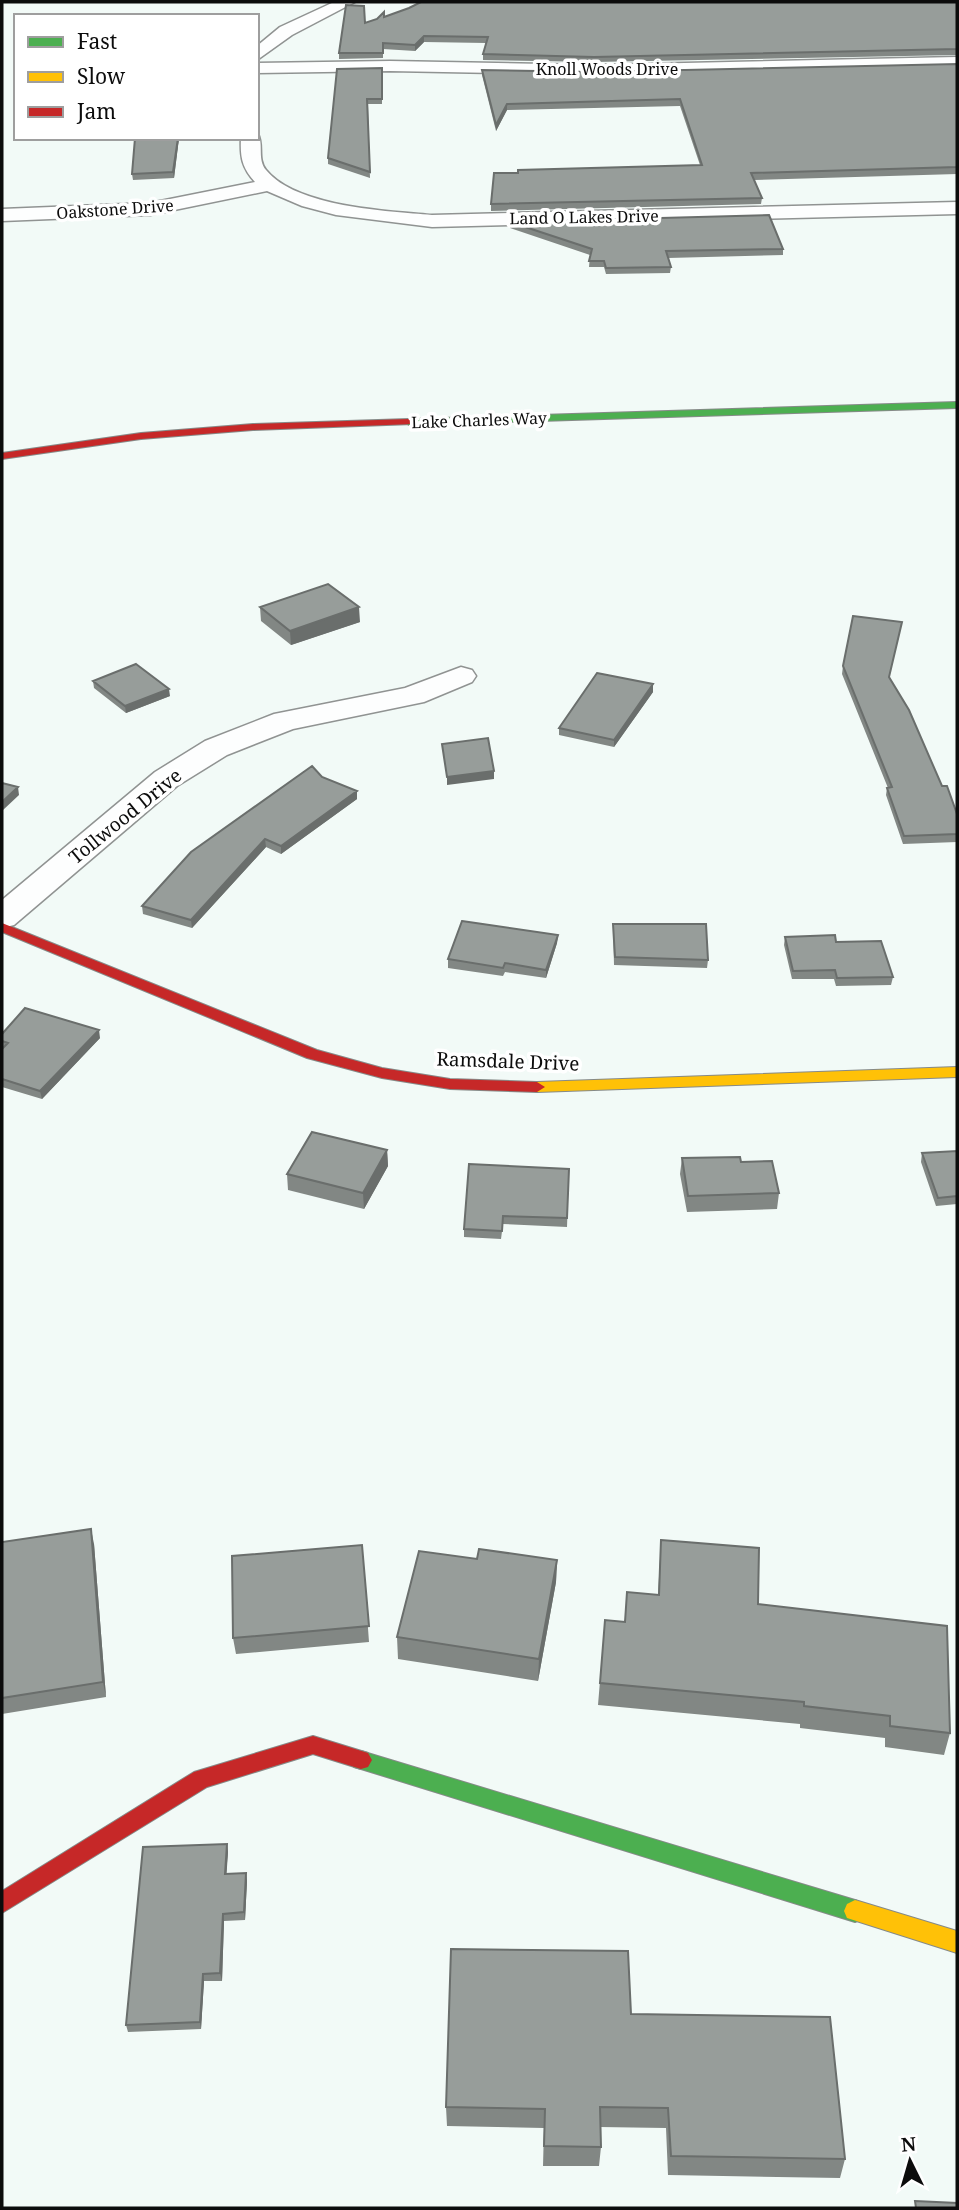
<svg xmlns="http://www.w3.org/2000/svg" width="959" height="2210" viewBox="0 0 959 2210" font-family="'Noto Serif',serif">
<rect width="100%" height="100%" fill="#f2faf7"/>
<g fill="none" stroke-linecap="round" stroke-linejoin="round">
<g stroke="#909392" stroke-width="3">
<path id="street" d="M334,2H355L292,35L257,60V46L280,27Z
M957,57V67L594,75L390,71L257,73V63L390,61L594,65Z
M258,134C264,145 257,159 266,170C296,207 387,211 432,215L957,202V214L432,227L336,215L302,206L267,191L150,215L2,221V209L150,203L255,182C242,168 240,157 241,138H257Z
M461,667L472,670L476,676L472,682L424,702L293,729L227,755L177,786L14,925L2,928V900L155,772L205,741L274,714L405,688Z"/>
</g>
<g stroke="#868a88" stroke-width="2">
<path id="fast" d="M957,402V408L409,425L404,422L409,419Z
M361,1751L855,1900L863,1904L866,1911L863,1918L855,1922L361,1769L354,1767L350,1760L354,1753Z"/>
</g>
<g stroke="#868a88" stroke-width="2">
<path id="slow" d="M957,1067V1077L537,1092L529,1087L537,1082Z
M855,1900L957,1931V1953L847,1918L844,1911L847,1904Z"/>
</g>
<g stroke="#868a88" stroke-width="2">
<path id="jam" d="M409,419L413,420V424L253,430L141,439L2,459V453L141,433L253,424Z
M2,923L317,1050L382,1068L450,1079L537,1082L545,1087L537,1092L450,1089L382,1078L307,1058L2,932Z
M313,1736L368,1753L372,1760L368,1767L361,1769L313,1754L207,1787L2,1913V1891L194,1772Z"/>
</g>
<use href="#street" fill="#fdfefe" fill-rule="evenodd"/>
<use href="#fast" fill="#4caf50" fill-rule="evenodd"/>
<use href="#slow" fill="#ffc107" fill-rule="evenodd"/>
<use href="#jam" fill="#c62828" fill-rule="evenodd"/>
</g>
<path fill="#828784" d="M957,2V55L594,62L483,60V54L486,43L424,42L415,51L383,49V58L339,59V53L365,23L384,17Z
M957,64V174L754,180L762,198L761,204L491,211V204L700,165L680,106L507,110L496,131L482,75V70L594,72Z
M382,68V104H368L370,178L328,164V158Z
M135,138H179L174,178L133,180L132,174Z
M510,222L783,249V255L668,258L671,267L670,273L606,274L604,267H589L590,255L510,228Z
M260,607L360,622L291,645L261,621Z
M902,622L889,678L942,786L957,814V842L903,844L886,795L887,788H888L842,674L843,666Z
M93,681L170,696L126,713L94,688Z
M653,684V692L614,747L559,735V728Z
M322,777L357,791V799L281,854L266,847L192,928L143,914L142,906Z
M613,924L708,960L707,968L614,965Z
M558,935L557,943L546,978L505,972L503,976L448,968V959Z
M785,937L836,942L893,977L891,985L836,986L834,979H792L784,945Z
M2,1034L100,1038L42,1099L2,1087Z
M387,1150L388,1166L364,1209L288,1190L287,1174Z
M957,1151V1204L936,1206L921,1162L922,1153Z
M682,1158L779,1193L777,1209L687,1212L680,1174Z
M569,1169L567,1227L503,1224L501,1239L464,1237V1229Z
M661,1540L950,1733L944,1755L885,1747V1738L800,1728V1724L598,1705L605,1620L625,1622L658,1595Z
M2,1542L94,1544L106,1697L2,1714Z
M362,1545L369,1642L236,1654L233,1638Z
M477,1559L557,1560L556,1582L538,1681L398,1659L397,1637Z
M227,1844L228,1852L226,1874L246,1873L247,1881L245,1920L224,1921L222,1981H204L201,2029L128,2032L126,2025Z
M631,2014L845,2159L840,2178L668,2175L666,2128L600,2127L601,2147L599,2166H543L544,2128L447,2126L446,2107Z"/>
<path fill="#6a6e6c" d="M424,36V42L415,51V45Z
M507,104V110L496,131V125Z
M178,138H179L174,178L173,172Z
M359,607L360,622L291,645L290,631Z
M653,684V692L614,747V740Z
M169,689L170,696L126,713L125,706Z
M494,771V779L447,785V777Z
M18,787L19,795L2,811V802Z
M357,791V799L281,854V846Z
M265,839L266,847L192,928L191,920Z
M558,935L557,943L546,978V970Z
M99,1030L100,1038L42,1099L40,1091Z
M387,1150L388,1166L364,1209L363,1193Z
M91,1529L94,1544L106,1697L103,1682Z
M557,1560L556,1582L538,1681L539,1659Z
M227,1844L228,1852L226,1882L225,1874Z
M246,1873L247,1881L245,1920L244,1912Z
M223,1914L224,1921L222,1981L220,1973Z
M203,1974L204,1981L201,2029L200,2022Z"/>
<path fill="#979d9a" stroke="#6a6e6c" stroke-width="2" d="M421,2H957V49L594,57L483,54L488,37L424,36L415,45L383,43V53H339L346,5L364,6L365,23L377,19L384,12V17L409,8Z
M957,64V167L751,173L762,198L491,204L494,173H518V170L702,165L680,99L507,104L496,125L482,70L594,72Z
M382,68V99H367L370,172L328,158L337,69Z
M135,138H178L173,172L132,174Z
M769,215L783,249L666,251L671,267L606,268L604,261H589L592,249L510,222Z
M328,584L359,607L290,631L260,607Z
M853,616L902,622L889,677L909,710L942,786H947L957,814V834L904,836L887,788L892,787L843,666Z
M136,664L169,689L125,706L93,681Z
M597,673L653,684L614,740L559,728Z
M488,738L494,771L447,777L442,744Z
M312,766L322,777L357,791L281,846L265,839L191,920L142,906L191,852Z
M2,783L18,787L2,802Z
M462,921L558,935L546,970L505,963L503,968L448,959Z
M613,924H706L708,960L615,957Z
M835,935L836,942L881,941L893,977L837,978L835,970L793,971L785,937Z
M25,1008L99,1030L40,1091L2,1079V1049L8,1043L2,1041V1034Z
M312,1132L387,1150L363,1193L287,1174Z
M957,1151V1196L938,1198L922,1153Z
M740,1157L741,1162L772,1161L779,1193L688,1196L682,1158Z
M469,1164L569,1169L567,1218L503,1216L502,1231L464,1229Z
M91,1529L103,1682L2,1698V1542Z
M661,1540L759,1548L758,1604L947,1626L950,1733L890,1726V1716L804,1706V1702L600,1683L605,1620L625,1622L627,1592L659,1595Z
M362,1545L369,1626L233,1638L232,1556Z
M479,1549L557,1560L539,1659L397,1637L419,1551L477,1559Z
M227,1844L225,1874L246,1873L244,1912L223,1914L220,1973L203,1974L200,2022L126,2025L143,1847Z
M451,1949L628,1951L631,2014L830,2017L845,2159L671,2156L668,2108L600,2107L601,2147L544,2146L545,2109L446,2107Z
M915,2201L957,2203V2208H916Z"/>
<g text-anchor="middle" stroke-width="7" stroke-linejoin="round" paint-order="stroke">
<g font-size="16" fill="#0c0c0c" stroke="#fff">
<text x="607" y="75">Knoll Woods Drive</text>
<text transform="translate(115 209) rotate(-4)" y="6">Oakstone Drive</text>
<text transform="translate(584 217) rotate(-1)" y="6">Land O Lakes Drive</text>
<text transform="translate(479 420) rotate(-2)" y="6">Lake Charles Way</text>
</g>
<g font-size="19" fill="#0c0c0c" stroke="#fff">
<text transform="translate(125 816) rotate(-39)" y="7">Tollwood Drive</text>
<text transform="translate(508 1061) rotate(2)" y="7">Ramsdale Drive</text>
</g>
</g>
<rect width="959" height="2210" fill="none" stroke="#0c0c0c" stroke-width="7"/>
<rect x="14" y="14" width="245" height="126" fill="#ffffff" stroke="#9e9e9e" stroke-width="2"/>
<rect x="28" y="37" width="35" height="10" fill="#4caf50" stroke="#9e9e9e" stroke-width="2"/>
<text x="77" y="49" font-size="21" fill="#0c0c0c">Fast</text>
<rect x="28" y="72" width="35" height="10" fill="#ffc107" stroke="#9e9e9e" stroke-width="2"/>
<text x="77" y="84" font-size="21" fill="#0c0c0c">Slow</text>
<rect x="28" y="107" width="35" height="10" fill="#c62828" stroke="#9e9e9e" stroke-width="2"/>
<text x="77" y="119" font-size="21" fill="#0c0c0c">Jam</text>
<g transform="translate(910 2161) rotate(355)" stroke="#ffffff" stroke-width="5" paint-order="stroke">
<path d="M0-5L12 26L0 18L-12 26Z" fill="#0c0c0c"/>
<text y="-10" font-size="19" font-weight="bold" text-anchor="middle" fill="#0c0c0c">N</text>
</g>
</svg>
